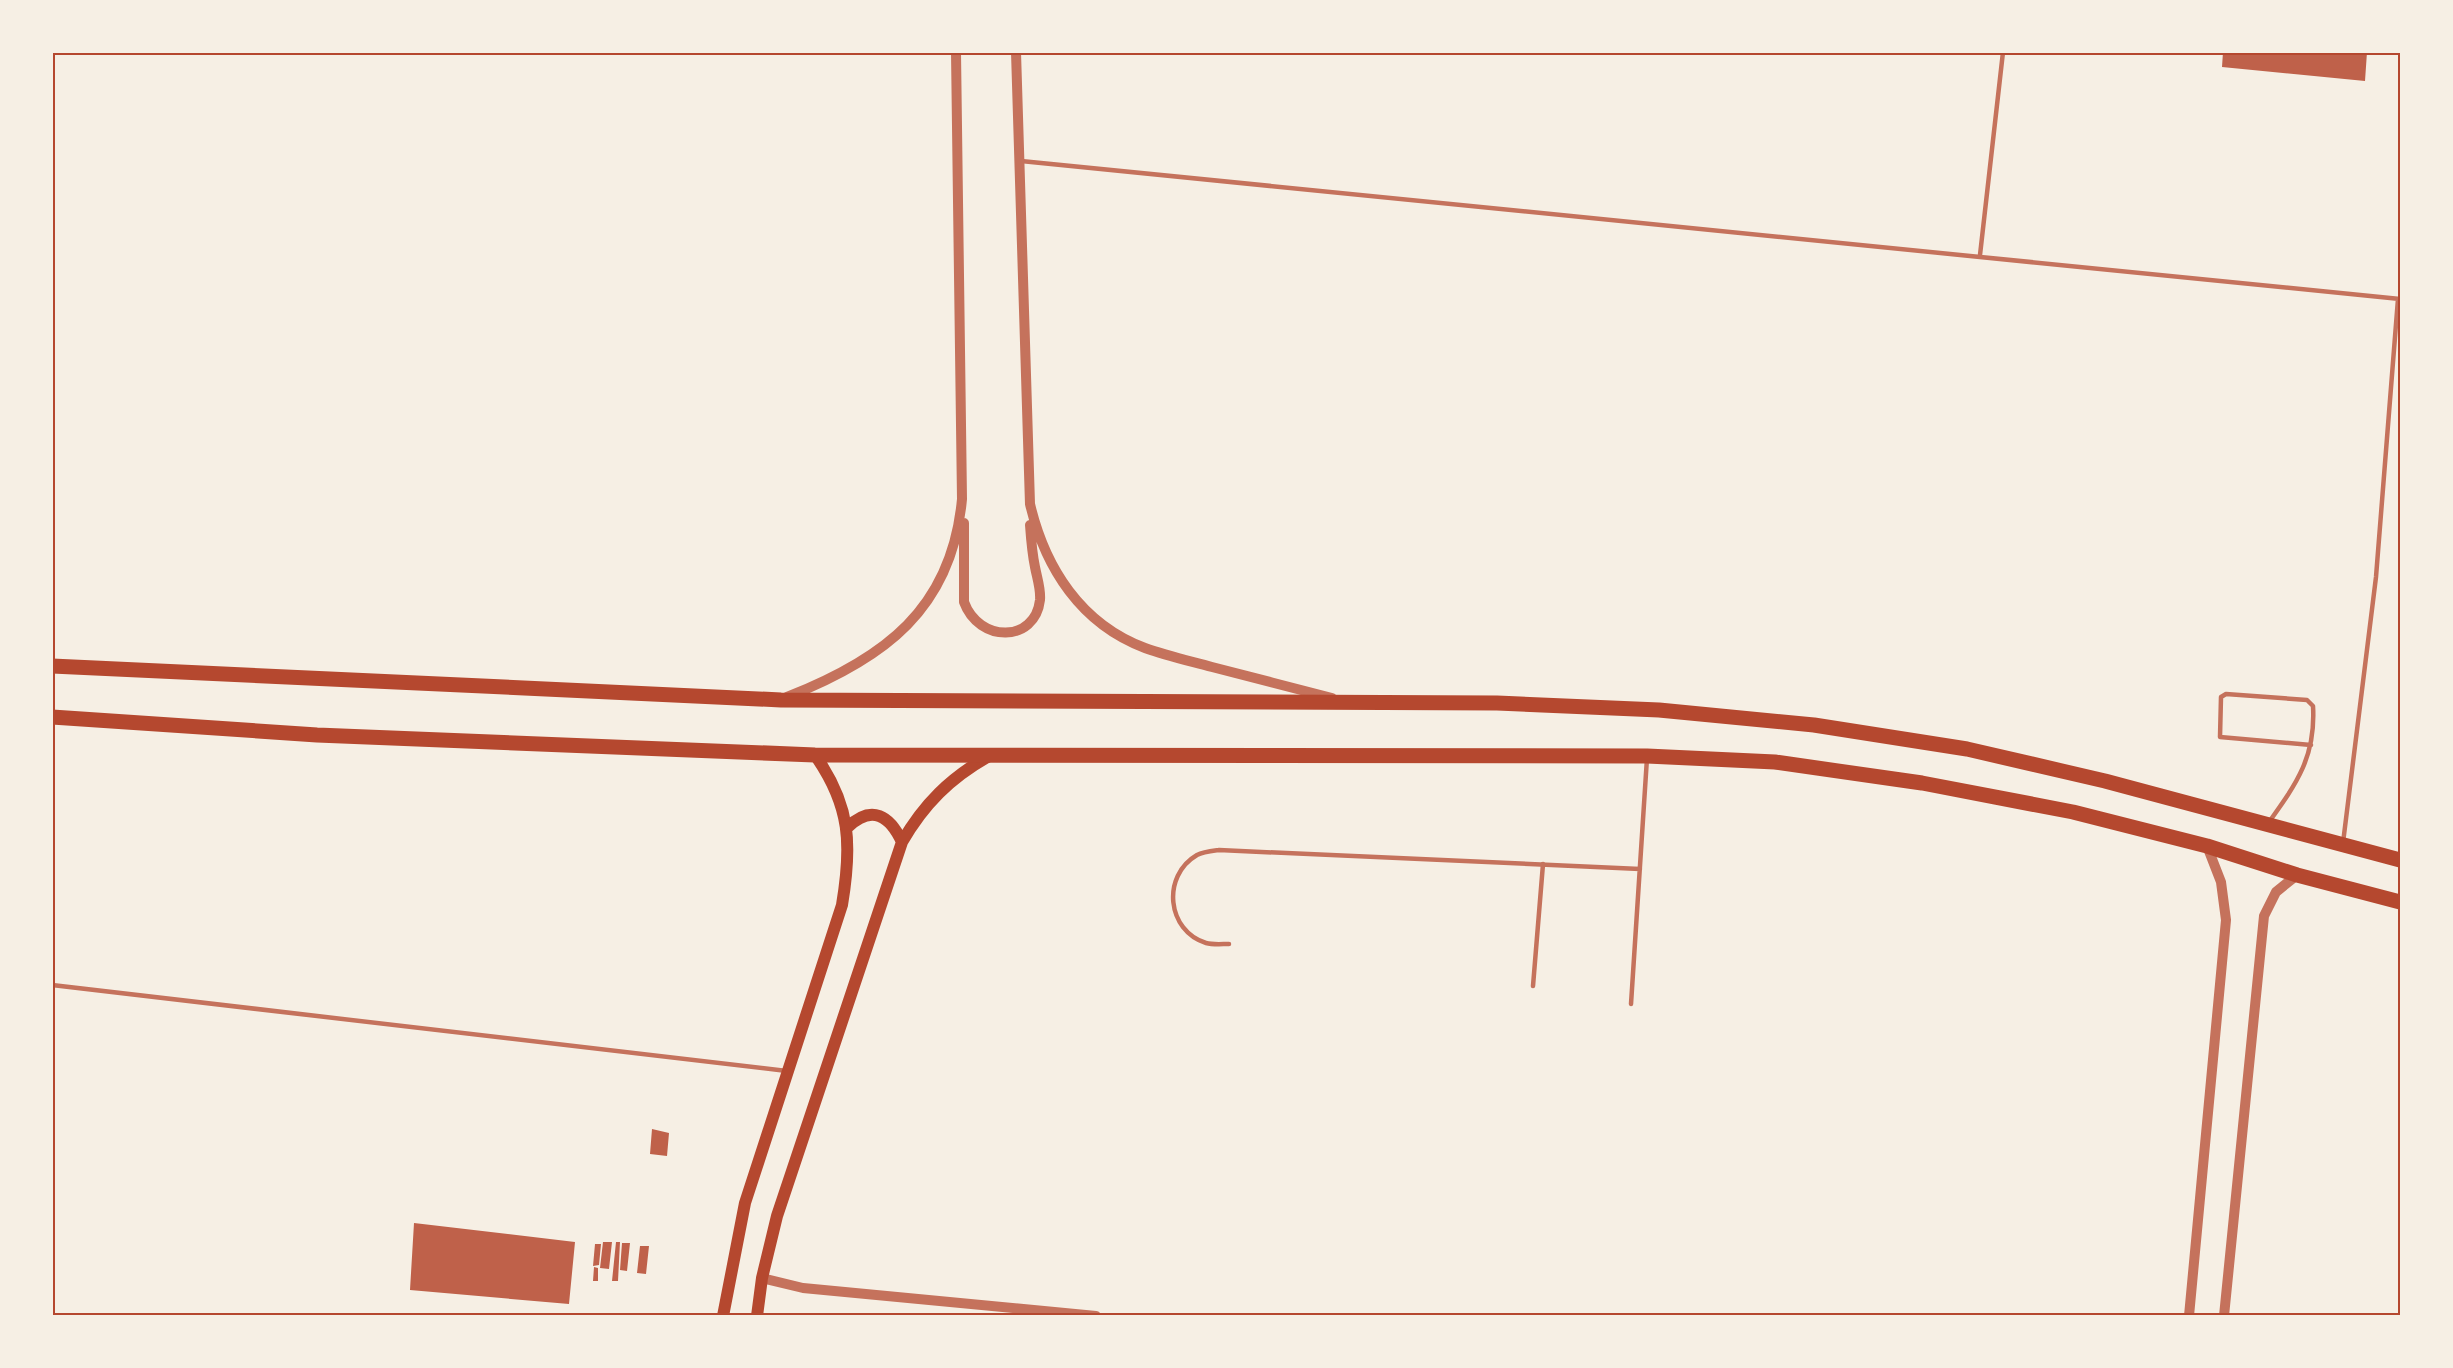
<svg xmlns="http://www.w3.org/2000/svg" width="2453" height="1368" viewBox="0 0 2453 1368" font-family="'PT Serif',serif">
<rect width="100%" height="100%" fill="#f6efe4"/>
<path fill="#bf614a" d="M2223,52H2367L2365,81L2222,67Z
M652,1129L669,1133L667,1156L650,1154Z
M414,1223L575,1242L569,1304L410,1290Z
M603,1242H612L609,1269L600,1268Z
M616,1242H620L618,1281H612Z
M622,1243H630L627,1271L620,1270Z
M595,1244H601L599,1265L593,1266Z
M640,1246H649L646,1274L637,1273Z
M594,1267L598,1268V1281H593Z"/>
<g fill="none" stroke-linecap="round" stroke-linejoin="round">
<path stroke="#c5725c" stroke-width="4.5" d="M1021,161L2400,299
M1980,255L2003,52
M2269,822C2297,783 2316,756 2313,706L2307,700L2226,694L2221,697L2220,737L2311,745
M2343,843L2376,577L2398,299
M1229,944C1222,944 1213,945 1206,943C1167,931 1161,876 1197,855C1203,852 1212,851 1219,850L1640,869
M52,985L787,1071
M1533,986L1543,864
M1631,1004L1647,758"/>
<path stroke="#c5725c" stroke-width="10" d="M1016,52L1030,504C1045,568 1081,624 1145,648C1167,656 1190,661 1212,667C1252,677 1292,688 1332,698
M964,523V602C979,643 1035,643 1040,600C1041,589 1037,578 1035,567C1032,553 1031,539 1030,525
M787,697C884,659 952,609 962,499L956,52
M762,1278L803,1288L1096,1316
M2189,1316L2226,920L2221,882L2207,846
M2224,1316L2264,916L2276,892L2297,875"/>
<path stroke="#b5482f" stroke-width="12" d="M848,827C872,804 890,816 902,842
M723,1316L745,1203L842,905C852,845 851,806 815,755
M757,1316L762,1278L777,1216L902,842C924,804 950,778 989,756"/>
<path stroke="#b5482f" stroke-width="15" d="M52,666L781,700L1497,703L1659,710L1814,725L1967,749L2105,781L2400,860
M52,717L317,735L815,755L1647,756L1775,762L1922,783L2073,812L2207,846L2297,875L2400,902"/>
</g>
<rect width="2453" height="1368" fill="none" stroke="#f6efe4" stroke-width="108"/>
<rect x="54" y="54" width="2345" height="1260" fill="none" stroke="#b5482f" stroke-width="2"/>
</svg>
